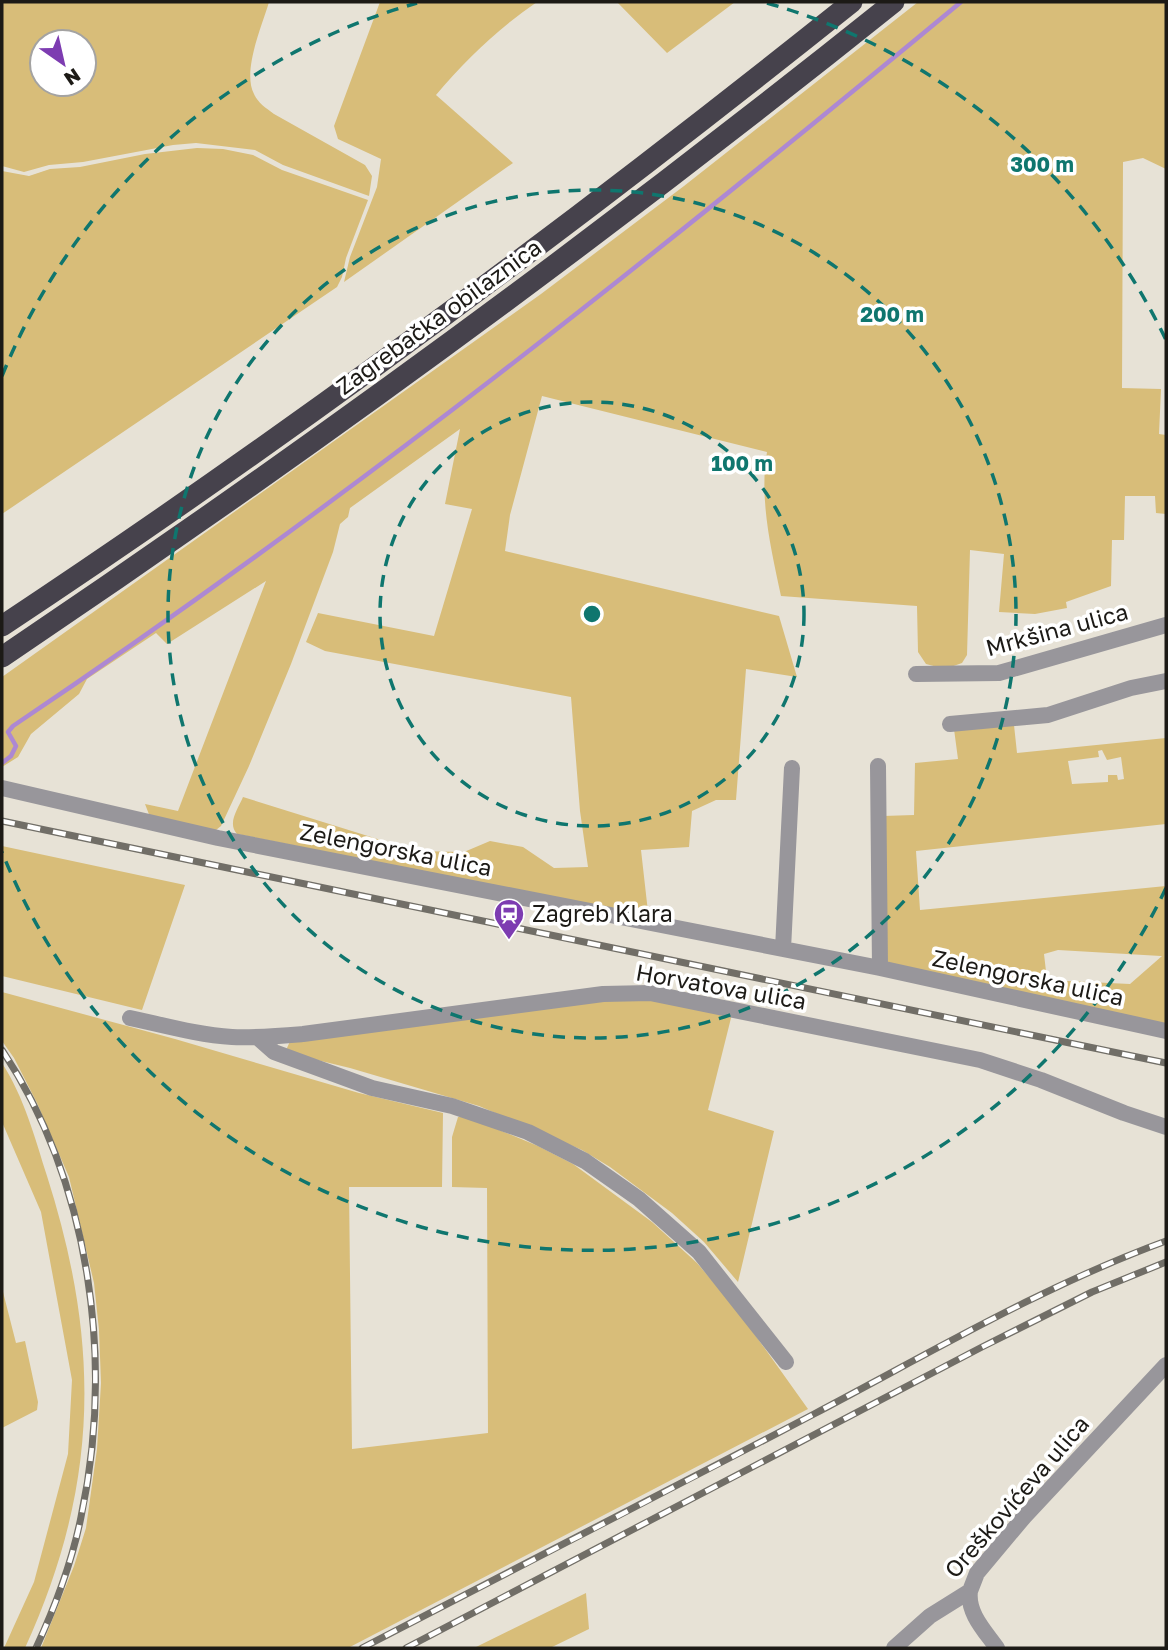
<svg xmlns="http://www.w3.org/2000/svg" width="1168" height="1650" viewBox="0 0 1168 1650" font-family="'Golos Text',sans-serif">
<rect width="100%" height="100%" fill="#e7e2d6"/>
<path fill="#d8bd79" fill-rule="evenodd" d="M2,2H269C262,26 242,71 254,94C258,103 266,108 274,114L365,165L372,176L369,196L283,165L255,150L196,143L173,145L83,162L49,165L24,172L2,166ZM42,42H84V84H42Z
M380,2H537C499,28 466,59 436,95L513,163L344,282L350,257L377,187L381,159L338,139L334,126Z
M617,2H735L667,53Z
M918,2H1166V169L1143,158L1123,162L1122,388L1161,389L1159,434L1166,435V514L1156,513L1155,496H1125L1124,540H1112L1111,586L1066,602L1067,608L1035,614L999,612L1004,554L970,550L967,655L962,663L945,669L926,664L918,652L917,606L781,596C771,549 759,499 767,452L542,396L510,515L505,551L779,616L797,677L746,669L736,800H716L692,811L689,847L641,850L648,912L671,916V921L237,834C227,823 238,809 243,797L416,851L464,852L490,841L523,847L554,868L588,867L580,811L571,697L325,651L306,642L318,613L434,636L472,509L445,504L460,429L350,508L348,517L340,524L333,552L291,664L249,766L221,826L216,830L150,817L145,804L178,811L266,581L167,644L156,633L87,679L79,694L31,734L18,757L2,767V677L541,294L684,186Z
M197,148L223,149L253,155L282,170L368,200L346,258L342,277L337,287L2,514V171L29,176L50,169L80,167L145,154Z
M1014,725L1017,753L1166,738V824L916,851L920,910L1166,886V1026L889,965L885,958L883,816L914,815L915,763L958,759L954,729ZM1102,750L1107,760L1121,757L1124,779L1118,780L1117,775H1108V782L1072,784L1068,761L1099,757L1098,751ZM1058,950L1161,956H1162L1130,984L1047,980L1044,954Z
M2,846L185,885L142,1010L2,976Z
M2,992L175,1039L359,1093L443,1113L442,1187H349L352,1449L488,1433L487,1188L452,1187V1137L458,1117H468L538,1146L573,1164L652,1222L697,1263L738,1311L808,1409L348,1648H41L74,1566L86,1528L97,1449L101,1383L99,1330L94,1283L69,1177L37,1103L14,1058L2,1041Z
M643,997L732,1014L708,1110L774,1131L738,1282L704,1242L672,1213L610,1167L582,1150L479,1106L350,1068L288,1053L287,1048L291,1039L451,1016Z
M2,1063C24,1097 35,1138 47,1176C101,1345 99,1486 25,1648H4L34,1582L68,1454L72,1380L41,1212L2,1122Z
M2,1288L16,1343L25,1341L38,1402L37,1410L2,1428Z
M586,1593L589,1629L550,1648H474Z"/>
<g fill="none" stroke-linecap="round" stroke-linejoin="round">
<path stroke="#ad88d2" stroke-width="4.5" d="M2,763L11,756L16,746L8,732L13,726C344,504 655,256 961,2"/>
<path stroke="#98969b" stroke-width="16" d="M916,674L999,673L1166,625
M950,724L1048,715L1131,688L1166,681
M878,766L880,968
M2,788L218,838L880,968L1166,1031
M783,949L792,768
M130,1018C163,1025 198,1035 232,1037C256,1038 279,1036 303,1034L603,994L650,993L980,1060L1041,1080L1124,1113L1166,1127
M257,1037L274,1052L372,1088L452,1106L528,1132L585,1161L639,1199L699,1252L786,1362
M970,1591C967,1613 985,1631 997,1648
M894,1648L930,1616L970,1591L977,1573L1024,1517L1166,1365"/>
<path stroke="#46424c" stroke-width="21" d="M2,626C295,432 578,221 852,2
M2,657C308,451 606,233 894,2"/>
<g stroke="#716e67" stroke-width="7">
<path id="rail" d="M2,821L1166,1063
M2,1050C91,1184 114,1362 81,1517C72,1562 55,1607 36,1648
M362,1648C513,1570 664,1493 814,1414C930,1353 1043,1286 1166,1241
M406,1648L982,1347L1092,1292L1166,1262"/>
</g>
<use href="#rail" stroke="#fff" stroke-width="4.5" stroke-dasharray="13" stroke-linecap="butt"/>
</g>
<g fill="none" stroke="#0f766e" stroke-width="3.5" stroke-dasharray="12 9">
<circle cx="592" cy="614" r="212"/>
<circle cx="592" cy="614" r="424"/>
<path d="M1166 888A636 636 0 0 1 2 852M2 376A636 636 0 0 1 417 3M767 3A636 636 0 0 1 1166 340"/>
</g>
<defs>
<g id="station-pin" transform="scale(1.575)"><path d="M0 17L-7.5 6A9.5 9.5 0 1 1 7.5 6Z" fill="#7d3cb1" stroke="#fff"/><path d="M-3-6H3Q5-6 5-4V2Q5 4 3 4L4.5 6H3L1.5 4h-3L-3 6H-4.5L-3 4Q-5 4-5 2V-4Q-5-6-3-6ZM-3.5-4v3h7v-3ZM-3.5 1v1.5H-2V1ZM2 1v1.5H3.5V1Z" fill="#fff"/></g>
</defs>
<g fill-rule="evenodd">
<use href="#station-pin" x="509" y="914"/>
</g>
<g text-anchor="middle" stroke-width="7" stroke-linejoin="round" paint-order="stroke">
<g font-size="23" fill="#1c1a16" stroke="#fff">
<text transform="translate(439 317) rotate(-36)" y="8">Zagrebačka obilaznica</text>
<text transform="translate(1057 630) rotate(-15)" y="8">Mrkšina ulica</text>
<text transform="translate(396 850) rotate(11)" y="8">Zelengorska ulica</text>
<text transform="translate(1028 978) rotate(12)" y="8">Zelengorska ulica</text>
<text transform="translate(721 987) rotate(10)" y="8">Horvatova ulica</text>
<text transform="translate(1017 1497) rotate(-49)" y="8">Oreškovićeva ulica</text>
</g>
<g font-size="23" fill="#1c1a16" stroke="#fff" text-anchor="start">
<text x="532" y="922">Zagreb Klara</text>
</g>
</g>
<circle cx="592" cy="614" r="10" fill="#0f766e" stroke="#fff" stroke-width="3.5"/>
<g font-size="21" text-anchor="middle" font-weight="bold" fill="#0f766e" stroke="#fff" stroke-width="7" stroke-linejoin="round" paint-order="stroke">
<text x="1042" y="172">300 m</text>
<text x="892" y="322">200 m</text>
<text x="742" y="471">100 m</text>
</g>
<rect width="1168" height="1650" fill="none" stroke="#1c1a16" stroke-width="7"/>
<g transform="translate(63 63) rotate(146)"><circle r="33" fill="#ffffff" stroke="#a4a3a2" stroke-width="2"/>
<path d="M0-5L12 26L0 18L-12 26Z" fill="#7d3cb1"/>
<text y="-10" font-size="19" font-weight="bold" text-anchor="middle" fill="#1c1a16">N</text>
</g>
</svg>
